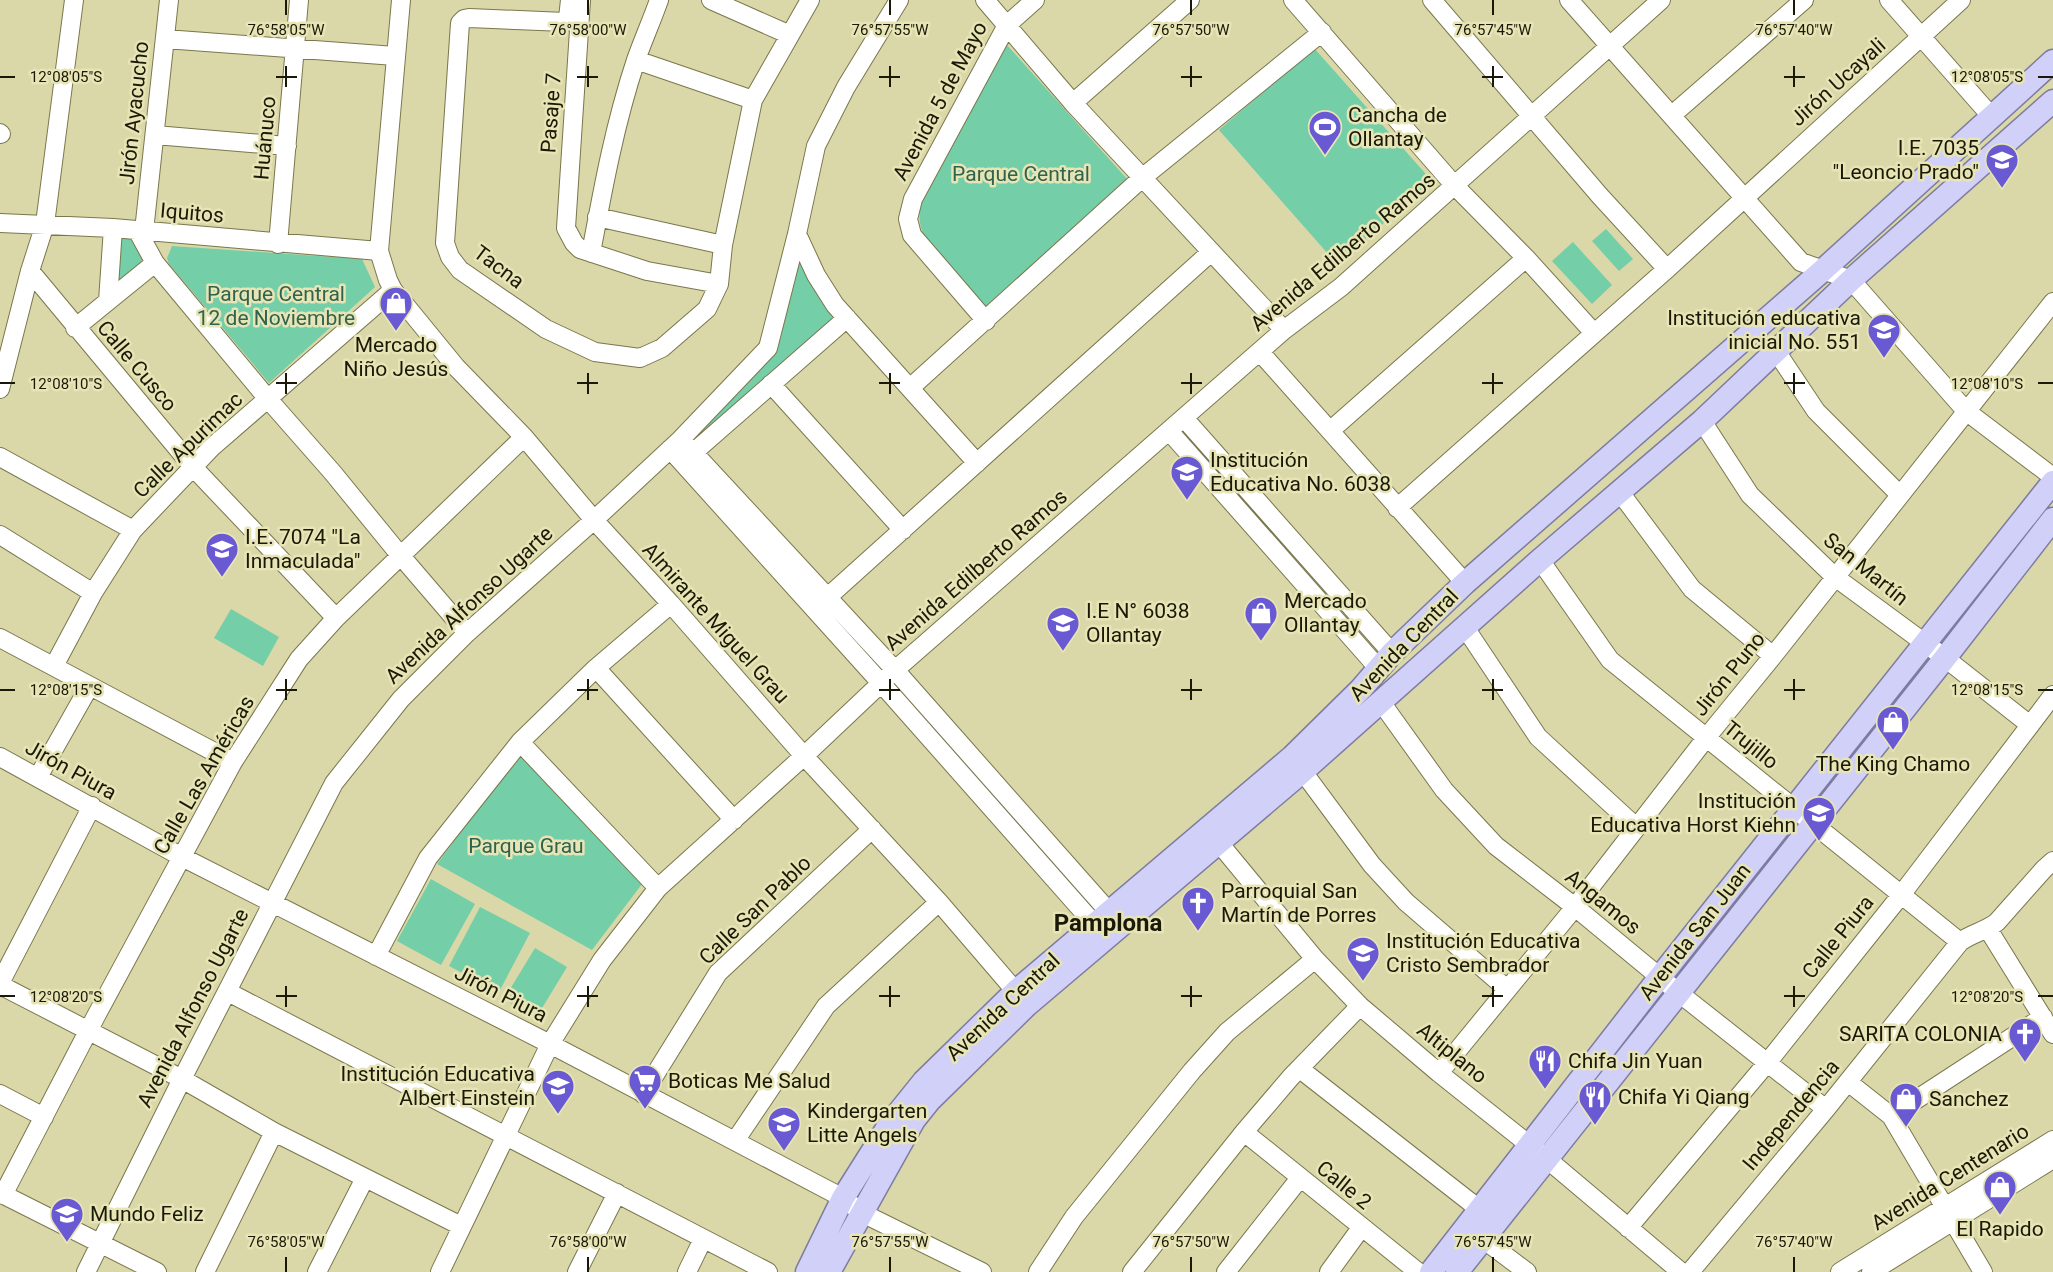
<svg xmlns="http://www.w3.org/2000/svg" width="2053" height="1272" viewBox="0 0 2053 1272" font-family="Roboto,sans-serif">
<rect width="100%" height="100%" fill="#dad7a8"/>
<path fill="#74cea8" d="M1007,45L1128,180L985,307L924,235C918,222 919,214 921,201Z
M1314,48L1432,181L1337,264L1219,130Z
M1606,229L1633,259L1619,271L1592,241Z
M119,234L134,235L143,259L140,264L119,283Z
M1573,242L1612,285L1592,304L1552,261Z
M172,246L362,259L375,287L269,383L169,264L167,258Z
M800,258L833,318L698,441L693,435L764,361L780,340Z
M231,609L279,637L263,666L214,638Z
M1926,657L1933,661L1812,811L1805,804Z
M520,753L642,884L592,950L437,864Z
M1791,818L1803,819L1678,980L1672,974Z
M431,879L475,904L441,965L397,941Z
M480,907L530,933L499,992L449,966Z
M535,948L567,967L536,1018L504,999Z"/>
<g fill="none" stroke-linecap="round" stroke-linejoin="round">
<g stroke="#7a774c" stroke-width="20">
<path id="minor" d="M401,0L379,251L388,280L393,290L456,367L524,437L594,520L671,604L804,756L939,902L1024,1001
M570,0L568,18L565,22L469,18L464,19L460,23L445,243L450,257L460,270L546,329L595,352L640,358L662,348L707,309L719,284L723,245L753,100L810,0
M581,0L566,228L574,243L580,249L647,271L719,284
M711,0L790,35
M985,0L1073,103L1284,330
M1293,0L1455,186L1526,258L1594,333
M1432,0L1600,196L1667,269
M1569,0L1801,262L1851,280L1966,411L2053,477
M1889,0L1991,116
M165,39L395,56
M636,60L753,100
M1073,103L1190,0
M1672,115L1804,0
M0,133L1,134
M155,135L287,146
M597,217L723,245
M0,223L113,228L379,251
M137,230L155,263L268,399L333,473L395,549L467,633
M144,231L169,0
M797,234L816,275L835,305L977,463
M278,244L299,0
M591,253C603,188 615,123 636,60C643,40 652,20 659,0
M30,271L193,467L336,618
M108,301L113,228
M986,321L912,235L908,219L913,199L1007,25L1035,0
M75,328L155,263
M1776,351L1816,411L1900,495
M1260,352L1465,583
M771,384L903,530
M910,388L1142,178L1322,32
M0,389L30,271L45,224L74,0
M1184,418L1392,653
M1702,421L1750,495L1835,577L1945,658L2030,725
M1331,430L1526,258
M1169,431L1379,669
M681,439L895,670L1110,913
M670,449L881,683L1095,925
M0,457L133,530
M686,459L847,318
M1619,491L1692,589L1773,656
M1397,508L1667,269L1961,0
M0,535L93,593
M1540,560L1610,660L1960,942
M820,604L1211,252
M1464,626L1538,737L1636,827
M0,638L233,762
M54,666L93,593L133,530L211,448L393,290
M596,668L734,820
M1381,702L1444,790L1496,846L1575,907L1679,993L1826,1109
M520,742L658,888
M0,757L182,857L550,1044L843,1198L862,1213L982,1272
M1295,761L1372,865L1406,902L1507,989
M38,777L89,687
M1219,843L1315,959L1360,1006L1439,1073L1547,1159L1681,1272
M1988,929L2053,1034
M376,956L428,858L520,742L596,668L671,604
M0,983L92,806
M0,985L182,1079L274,1132L461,1226
M228,992L768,1272
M1300,1069L1479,1209
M1439,1073L1575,907L1706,738L1773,656L2053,302
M1848,1082L1891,1116L1983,1272
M0,1094L44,1117
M643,1094L718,973L872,829
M1891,1116L2043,1017
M1244,1132L1418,1272
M735,1141L826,1006L939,902
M0,1193L157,1272
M3,1195L96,1016L233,762L299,659L336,618L524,437
M1628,1228L1767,1063L1901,895L2053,695
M1483,1239L1527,1272
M86,1272L182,1079L334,783L401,699L467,633L594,520L681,439L768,348L797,234L816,146L846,87L899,0
M205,1272L274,1132
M317,1272L365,1178
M440,1272L550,1044L602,960L658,888L804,756L895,670L1284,330L1341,287L1661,0
M577,1272L617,1193
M687,1272L703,1239
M1038,1272L1074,1217L1192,1071L1227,1032L1315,959
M1132,1272L1244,1132L1291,1077L1360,1006
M1226,1272L1300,1178
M1329,1272L1361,1228
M1690,1272L1826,1109L1960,942C1972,933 1986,931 1997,922L2044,869L2053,861
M1840,1272L2053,1140
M1871,1272L2053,1159"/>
</g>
<g stroke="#7d7ca0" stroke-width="25">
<path id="major" d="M807,1272L843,1198L891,1122L924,1081L1015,992L1292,757L1361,689L1392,653L1465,583L1822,271L2053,61
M829,1272L914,1120L930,1100L1027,1005L1303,771L1540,560L1702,421L1851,280L2053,101
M1431,1272L1660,977L2053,482
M1457,1272L1945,658L2053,519"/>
</g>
<use href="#minor" stroke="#fff" stroke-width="18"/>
<use href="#major" stroke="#d1d0f8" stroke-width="22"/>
</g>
<path fill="none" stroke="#1a1907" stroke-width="2" d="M286,0V15M588,0V15M890,0V15M1191,0V15M1493,0V15M1794,0V15M286,66V87M588,66V87M890,66V87M1191,66V87M1493,66V87M1794,66V87M0,77H15M276,77H297M577,77H598M879,77H900M1181,77H1202M1482,77H1503M1784,77H1805M2038,77H2053M286,373V394M588,373V394M890,373V394M1191,373V394M1493,373V394M1794,373V394M0,383H15M276,383H297M577,383H598M879,383H900M1181,383H1202M1482,383H1503M1784,383H1805M2038,383H2053M286,679V700M588,679V700M890,679V700M1191,679V700M1493,679V700M1794,679V700M0,690H15M276,690H297M577,690H598M879,690H900M1181,690H1202M1482,690H1503M1784,690H1805M2038,690H2053M286,986V1007M588,986V1007M890,986V1007M1191,986V1007M1493,986V1007M1794,986V1007M0,996H15M276,996H297M577,996H598M879,996H900M1181,996H1202M1482,996H1503M1784,996H1805M2038,996H2053M286,1257V1272M588,1257V1272M890,1257V1272M1191,1257V1272M1493,1257V1272M1794,1257V1272"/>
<defs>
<g id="stadium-pin" transform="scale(1.725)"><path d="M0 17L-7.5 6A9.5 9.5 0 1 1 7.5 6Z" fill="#6959d2" stroke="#e7e4b5"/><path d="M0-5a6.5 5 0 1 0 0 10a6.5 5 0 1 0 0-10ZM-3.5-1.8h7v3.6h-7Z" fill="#fff"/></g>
<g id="school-pin" transform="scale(1.725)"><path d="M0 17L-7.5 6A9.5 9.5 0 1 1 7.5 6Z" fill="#6959d2" stroke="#e7e4b5"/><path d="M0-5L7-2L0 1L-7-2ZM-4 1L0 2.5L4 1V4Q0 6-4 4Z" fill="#fff"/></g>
<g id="shop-pin" transform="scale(1.725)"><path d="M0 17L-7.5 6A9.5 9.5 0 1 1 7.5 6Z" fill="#6959d2" stroke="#e7e4b5"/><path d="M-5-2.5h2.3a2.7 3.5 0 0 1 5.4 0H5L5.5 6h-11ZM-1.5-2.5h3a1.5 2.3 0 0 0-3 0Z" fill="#fff"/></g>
<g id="church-pin" transform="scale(1.725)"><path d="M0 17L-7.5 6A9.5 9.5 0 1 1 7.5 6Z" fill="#6959d2" stroke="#e7e4b5"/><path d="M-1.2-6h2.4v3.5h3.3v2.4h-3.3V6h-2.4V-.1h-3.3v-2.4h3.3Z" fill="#fff"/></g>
<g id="restaurant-pin" transform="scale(1.725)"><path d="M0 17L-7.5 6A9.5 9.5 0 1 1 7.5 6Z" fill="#6959d2" stroke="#e7e4b5"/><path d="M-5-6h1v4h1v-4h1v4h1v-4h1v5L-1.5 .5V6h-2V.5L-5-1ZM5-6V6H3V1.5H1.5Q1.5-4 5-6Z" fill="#fff"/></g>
<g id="supermarket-pin" transform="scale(1.725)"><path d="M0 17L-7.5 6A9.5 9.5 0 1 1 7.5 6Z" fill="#6959d2" stroke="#e7e4b5"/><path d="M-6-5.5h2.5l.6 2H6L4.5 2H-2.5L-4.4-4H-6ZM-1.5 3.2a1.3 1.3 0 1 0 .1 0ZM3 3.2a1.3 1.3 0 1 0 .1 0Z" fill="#fff"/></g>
</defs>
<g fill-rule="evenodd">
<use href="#stadium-pin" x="1325" y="127"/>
<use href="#school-pin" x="2002" y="160"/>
<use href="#shop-pin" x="396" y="303"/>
<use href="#school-pin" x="1884" y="330"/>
<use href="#school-pin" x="1187" y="472"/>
<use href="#school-pin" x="222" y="549"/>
<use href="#shop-pin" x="1261" y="613"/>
<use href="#school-pin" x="1063" y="623"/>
<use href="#shop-pin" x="1893" y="722"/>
<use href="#school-pin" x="1819" y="813"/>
<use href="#church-pin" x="1198" y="903"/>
<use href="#school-pin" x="1363" y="953"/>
<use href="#church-pin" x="2025" y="1034"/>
<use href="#restaurant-pin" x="1545" y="1061"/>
<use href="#supermarket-pin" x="645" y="1081"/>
<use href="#school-pin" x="558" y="1086"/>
<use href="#restaurant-pin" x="1595" y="1097"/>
<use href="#shop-pin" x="1906" y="1099"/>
<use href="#school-pin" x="784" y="1123"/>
<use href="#shop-pin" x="2000" y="1187"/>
<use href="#school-pin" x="67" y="1214"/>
</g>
<g text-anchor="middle" stroke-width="5" stroke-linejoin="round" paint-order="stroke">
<g font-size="21" fill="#1a1907" stroke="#e7e4b5">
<text transform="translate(1838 82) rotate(-42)" y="7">Jirón Ucayali</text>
<text transform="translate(940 101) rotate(-62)" y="7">Avenida 5 de Mayo</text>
<text transform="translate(134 113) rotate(-84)" y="7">Jirón Ayacucho</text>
<text transform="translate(551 113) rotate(-86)" y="7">Pasaje 7</text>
<text transform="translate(265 138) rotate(-85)" y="7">Huánuco</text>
<text transform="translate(192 213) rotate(5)" y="7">Iquitos</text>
<text transform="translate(1343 252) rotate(-40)" y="7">Avenida Edilberto Ramos</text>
<text transform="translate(499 267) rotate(37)" y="7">Tacna</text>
<text transform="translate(137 366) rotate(50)" y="7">Calle Cusco</text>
<text transform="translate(188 445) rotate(-44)" y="7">Calle Apurimac</text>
<text transform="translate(1866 569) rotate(39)" y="7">San Martín</text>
<text transform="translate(976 570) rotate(-41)" y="7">Avenida Edilberto Ramos</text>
<text transform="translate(469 605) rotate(-43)" y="7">Avenida Alfonso Ugarte</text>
<text transform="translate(716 623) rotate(48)" y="7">Almirante Miguel Grau</text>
<text transform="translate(1404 645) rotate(-46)" y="7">Avenida Central</text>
<text transform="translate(1729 674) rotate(-51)" y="7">Jirón Puno</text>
<text transform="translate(1751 745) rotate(39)" y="7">Trujillo</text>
<text transform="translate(71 770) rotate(29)" y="7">Jirón Piura</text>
<text transform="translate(204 775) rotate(-60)" y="7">Calle Las Américas</text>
<text transform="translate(1603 902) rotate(39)" y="7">Angamos</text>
<text transform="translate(755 910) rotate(-44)" y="7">Calle San Pablo</text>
<text transform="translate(1695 932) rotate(-52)" y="7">Avenida San Juan</text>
<text transform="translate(1838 937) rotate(-51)" y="7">Calle Piura</text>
<text transform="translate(501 994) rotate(27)" y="7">Jirón Piura</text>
<text transform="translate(1003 1007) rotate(-43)" y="7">Avenida Central</text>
<text transform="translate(193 1008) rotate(-63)" y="7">Avenida Alfonso Ugarte</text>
<text transform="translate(1452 1053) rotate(39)" y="7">Altiplano</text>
<text transform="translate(1791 1115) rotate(-50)" y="7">Independencia</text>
<text transform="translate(1950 1177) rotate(-32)" y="7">Avenida Centenario</text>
<text transform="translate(1344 1185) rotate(39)" y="7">Calle 2</text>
</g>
<g font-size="21" fill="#1a1907" stroke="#e7e4b5" text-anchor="start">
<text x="1348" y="122">Cancha de<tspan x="1348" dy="24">Ollantay</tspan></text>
<text x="1979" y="155" text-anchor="end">I.E. 7035<tspan x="1979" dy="24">"Leoncio Prado"</tspan></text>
<text x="1861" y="325" text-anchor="end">Institución educativa<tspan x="1861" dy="24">inicial No. 551</tspan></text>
<text x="396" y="352" text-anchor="middle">Mercado<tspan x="396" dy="24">Niño Jesús</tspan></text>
<text x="1210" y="467">Institución<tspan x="1210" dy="24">Educativa No. 6038</tspan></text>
<text x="245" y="544">I.E. 7074 "La<tspan x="245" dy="24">Inmaculada"</tspan></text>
<text x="1284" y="608">Mercado<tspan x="1284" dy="24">Ollantay</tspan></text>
<text x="1086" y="618">I.E N° 6038<tspan x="1086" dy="24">Ollantay</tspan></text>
<text x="1893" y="771" text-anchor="middle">The King Chamo</text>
<text x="1796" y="808" text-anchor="end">Institución<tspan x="1796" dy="24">Educativa Horst Kiehn</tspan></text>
<text x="1221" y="898">Parroquial San<tspan x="1221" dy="24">Martín de Porres</tspan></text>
<text x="1386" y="948">Institución Educativa<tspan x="1386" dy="24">Cristo Sembrador</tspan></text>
<text x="2002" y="1041" text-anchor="end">SARITA COLONIA</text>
<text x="1568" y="1068">Chifa Jin Yuan</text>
<text x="535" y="1081" text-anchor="end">Institución Educativa<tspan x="535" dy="24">Albert Einstein</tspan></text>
<text x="668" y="1088">Boticas Me Salud</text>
<text x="1618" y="1104">Chifa Yi Qiang</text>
<text x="1929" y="1106">Sanchez</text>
<text x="807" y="1118">Kindergarten<tspan x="807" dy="24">Litte Angels</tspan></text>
<text x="90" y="1221">Mundo Feliz</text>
<text x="2000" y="1236" text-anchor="middle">El Rapido</text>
</g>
<g font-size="21" fill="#30634e" stroke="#e7e4b5">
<text x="1021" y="181">Parque Central</text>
<text x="276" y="301">Parque Central<tspan x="276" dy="24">12 de Noviembre</tspan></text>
<text x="526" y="853">Parque Grau</text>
</g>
<g font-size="24" font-weight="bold" fill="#1a1907" stroke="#e7e4b5">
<text x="1108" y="931">Pamplona</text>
</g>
</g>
<g font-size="15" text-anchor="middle" fill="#1a1907" stroke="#e7e4b5" stroke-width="5" stroke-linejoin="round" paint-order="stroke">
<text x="286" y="35">76°58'05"W</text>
<text x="588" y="35">76°58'00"W</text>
<text x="890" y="35">76°57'55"W</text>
<text x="1191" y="35">76°57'50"W</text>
<text x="1493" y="35">76°57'45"W</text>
<text x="1794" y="35">76°57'40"W</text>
<text x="66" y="82">12°08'05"S</text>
<text x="1987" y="82">12°08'05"S</text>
<text x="66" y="389">12°08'10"S</text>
<text x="1987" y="389">12°08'10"S</text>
<text x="66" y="695">12°08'15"S</text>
<text x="1987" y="695">12°08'15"S</text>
<text x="66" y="1002">12°08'20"S</text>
<text x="1987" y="1002">12°08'20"S</text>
<text x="286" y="1247">76°58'05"W</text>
<text x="588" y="1247">76°58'00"W</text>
<text x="890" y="1247">76°57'55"W</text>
<text x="1191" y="1247">76°57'50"W</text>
<text x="1493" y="1247">76°57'45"W</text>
<text x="1794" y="1247">76°57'40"W</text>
</g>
</svg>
